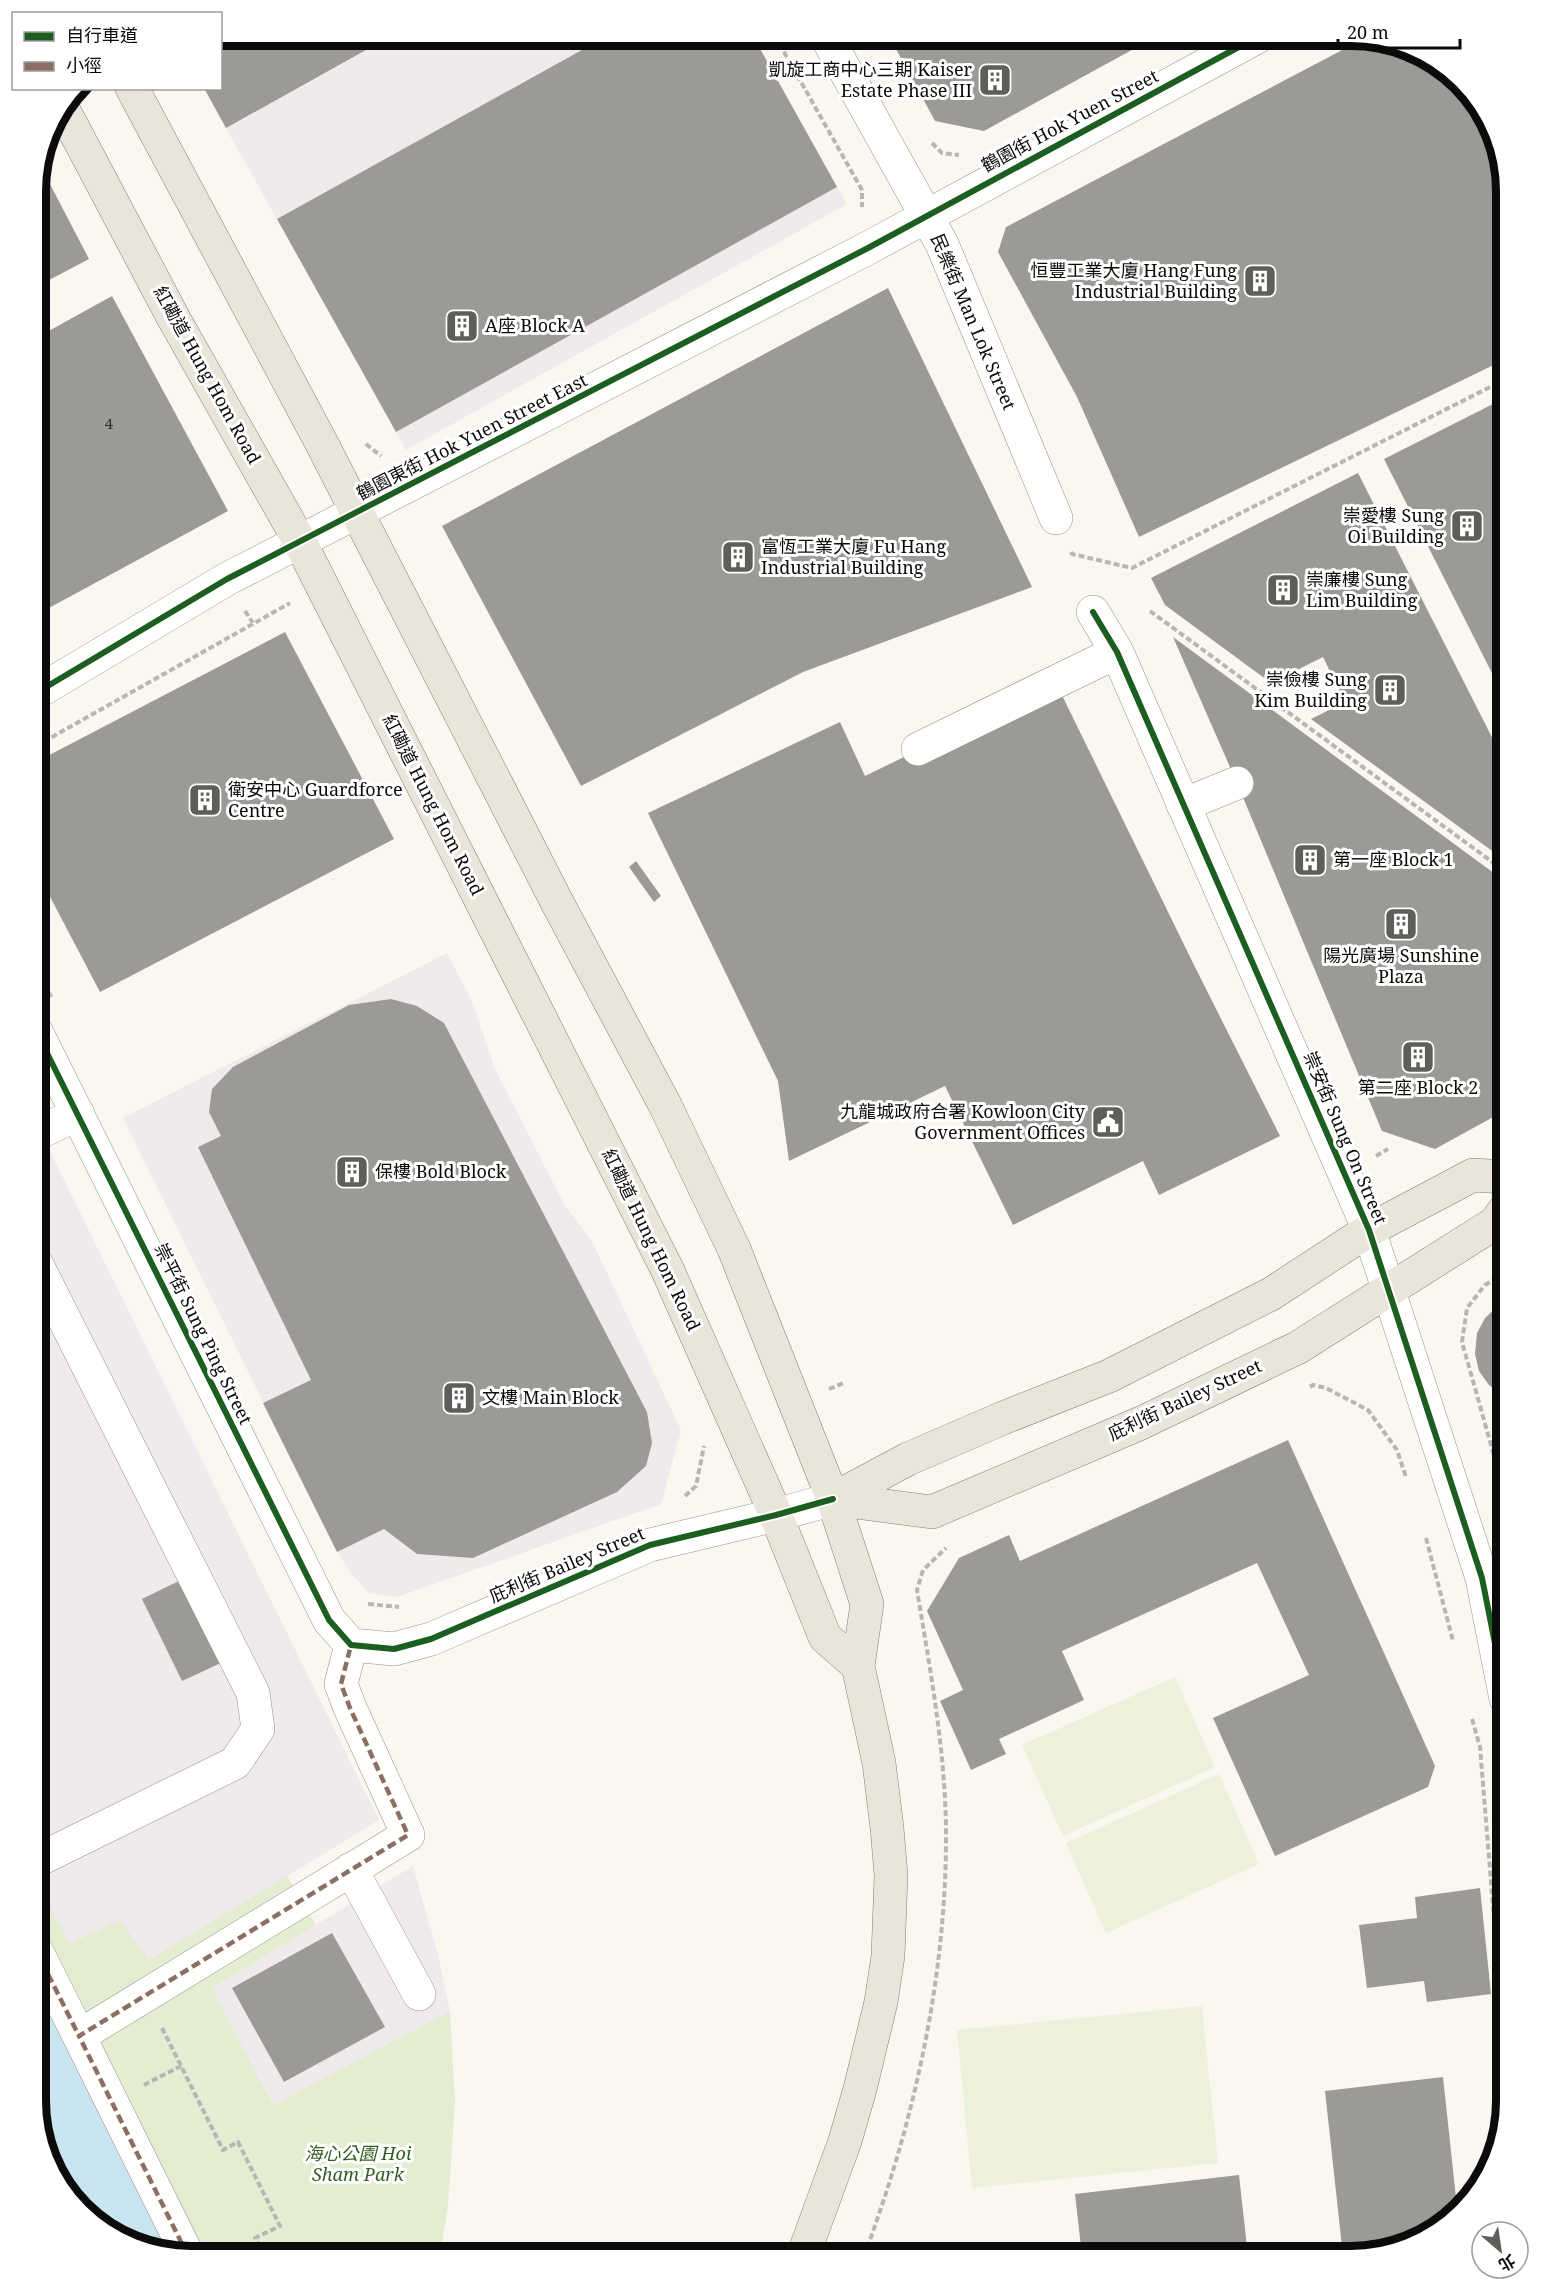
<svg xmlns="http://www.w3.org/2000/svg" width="1542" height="2292" viewBox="0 0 1542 2292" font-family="'Noto Serif','Noto Sans TC',serif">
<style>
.industrial{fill:#f0eaed}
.green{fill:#e4edd2}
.pitch{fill:#ecf1db}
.water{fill:#c9e5f0}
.building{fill:#9c9a96}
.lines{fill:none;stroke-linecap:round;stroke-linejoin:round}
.minor-casing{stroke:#92918e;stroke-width:34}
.major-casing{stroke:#7f7f7b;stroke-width:34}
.path{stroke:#b7b6b5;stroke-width:4;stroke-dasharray:6 3;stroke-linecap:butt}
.minor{stroke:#fefefd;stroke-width:33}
.major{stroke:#eae5d9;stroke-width:33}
.quiet{stroke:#8d6e63;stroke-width:4.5;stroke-dasharray:9 4.5;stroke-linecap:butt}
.cycleway-casing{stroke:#fff;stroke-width:10}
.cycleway{stroke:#1b5e20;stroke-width:6}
.labels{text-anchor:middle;stroke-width:6;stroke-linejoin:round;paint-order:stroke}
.number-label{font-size:15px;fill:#2f2f2e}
.poi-label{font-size:18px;fill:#0b0b0b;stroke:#fff;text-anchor:start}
.street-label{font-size:18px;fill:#0b0b0b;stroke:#fff}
.park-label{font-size:18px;font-style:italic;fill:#325d22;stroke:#fff}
.rim{fill:none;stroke:#0b0b0b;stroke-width:8}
</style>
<rect width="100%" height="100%" fill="#f9f7f0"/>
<path class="industrial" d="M221,36H753L847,204L406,450L204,89L220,88Z
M447,953L472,1001L495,1069L564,1204L592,1241L681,1430L661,1504L397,1597L369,1593L351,1573L337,1552L123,1118Z
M36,1123L379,1820L149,1961L36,1986Z
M413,1866L437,1951L450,2011L273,2105L212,1988Z"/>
<path class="green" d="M287,1876L316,1925L212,1988L273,2105L450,2011L455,2102L448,2207L440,2256H182L36,1986V1879L70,1944L120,1920L149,1960Z"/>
<path class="pitch" d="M1175,1677L1215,1767L1063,1836L1022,1745Z
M1219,1774L1259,1864L1106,1933L1066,1843Z
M1202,2006L1218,2163L972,2188L957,2030Z"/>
<path class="water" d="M36,1986L168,2252L113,2235L57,2178L36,2101Z"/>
<path class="building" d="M220,36H391L226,128L204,88H220Z
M607,36H753L837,187L396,432L277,219Z
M889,36H1148L1150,40L984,131L935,121Z
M1365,38L1429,57L1485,114L1506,191V359L1139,537L1077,397L998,252L1006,227Z
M40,165L89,259L36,287V182Z
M888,288L1032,587L803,672L581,786L442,526Z
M112,296L228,511L36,615V338Z
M1493,404L1506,429V701L1384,459Z
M1358,473L1504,761H1506V861L1311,719L1345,702L1323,657L1271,683L1165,605L1151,578Z
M285,632L394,839L100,992L36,870V762Z
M1173,637L1506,882V1110L1435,1149L1382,1131L1237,783Z
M1056,683L1194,965L1280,1136L1159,1195L1143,1161L1013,1225L945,1086L789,1161L778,1081L648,813L840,722L865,776Z
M636,861L661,896L654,902L629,867Z
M391,999L417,1006L444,1023L647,1412L652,1443L646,1466L617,1492L473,1558L417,1554L384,1529L337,1552L263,1403L311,1380L198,1147L221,1136L209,1112L212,1089L233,1067L349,1005Z
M1506,1290V1410L1497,1406L1503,1395L1489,1385L1479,1371L1475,1354L1477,1333L1485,1318L1498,1306L1493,1297Z
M1506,1416V1460H1505L1501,1443Z
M1288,1440L1435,1766L1428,1787L1275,1856L1213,1718L1309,1675L1257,1563L1062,1651L1084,1700L999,1739L1006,1754L971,1770L940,1701L963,1690L927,1611L959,1558L1009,1535L1020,1561Z
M183,1579L223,1662L182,1681L142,1599Z
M1480,1888L1491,1994L1427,2002L1424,1981L1367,1988L1359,1925L1417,1918L1415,1897Z
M332,1933L385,2027L284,2082L232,1988Z
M1443,2077L1457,2207L1428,2235L1351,2256H1343L1325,2091Z
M1239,2175L1248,2256H1082L1075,2194Z"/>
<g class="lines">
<defs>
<path id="minor" d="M826,36L942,244L1056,518
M1093,612L1117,652L1369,1230L1482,1578L1506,1699
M36,693L227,579L868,248L1259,36
M918,749L1117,652
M1183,805L1237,783
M36,1031L329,1620L351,1645
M36,1134L78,1114
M351,1645L394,1649L431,1639L650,1545L776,1515L833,1499
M36,1861L235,1763L258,1729L253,1693L36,1263
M351,1869L419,1994
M36,1950L79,2036
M188,2256L79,2036L408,1835L350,1708L341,1684L351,1645"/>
<path id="major" d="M132,88L321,442L558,904L665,1105L734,1249L833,1499L867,1604L858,1666L879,1763L887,1828L891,1875L888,1956L881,2002L860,2089L845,2141L803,2256
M63,109L174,319L300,542L668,1271L776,1515L825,1637L858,1666
M833,1499L932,1512L1141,1423L1297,1348L1495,1223L1506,1208
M833,1499L908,1459L1003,1418L1109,1376L1271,1294L1369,1230L1473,1175L1506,1177"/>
</defs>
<use href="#minor" class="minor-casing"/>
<use href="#major" class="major-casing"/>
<path class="path" d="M775,36L862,190V207
M932,143L942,153L959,155
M1501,381L1506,390
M366,444L381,456
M1071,552L1072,554L1132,568L1506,379
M245,611L253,623
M1150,611L1506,872
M36,746L290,603
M36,969L51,997
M1376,1156L1388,1149
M1310,1387L1313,1385L1326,1388L1368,1410L1397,1450L1406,1477
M829,1389L844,1383
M685,1496L696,1486L704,1446
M1506,1498L1462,1342L1467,1308L1485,1285L1506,1273
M1426,1538L1453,1641
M368,1604L399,1607
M1472,1719L1480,1747L1506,2066
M162,2028L223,2150L238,2142L280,2226L255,2238L264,2256
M144,2085L181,2066
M864,2256C915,2120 947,1974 946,1829C945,1748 930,1669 917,1590L923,1570L946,1548"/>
<use href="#minor" class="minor"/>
<use href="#major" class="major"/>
<path class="quiet" d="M36,1950L79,2036
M188,2256L79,2036L408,1835L350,1708L341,1684L351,1645"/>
<defs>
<path id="cycleway" d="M1093,612L1117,652L1369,1230L1482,1578L1506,1699
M36,693L227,579L868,248L1259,36
M36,1031L329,1620L351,1645L394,1649L431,1639L650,1545L776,1515L833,1499"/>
</defs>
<use href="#cycleway" class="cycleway-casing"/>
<use href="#cycleway" class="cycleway"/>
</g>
<defs>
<symbol id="building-square" viewBox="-11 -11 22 22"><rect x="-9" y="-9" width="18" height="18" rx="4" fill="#5e5e5b" stroke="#fff"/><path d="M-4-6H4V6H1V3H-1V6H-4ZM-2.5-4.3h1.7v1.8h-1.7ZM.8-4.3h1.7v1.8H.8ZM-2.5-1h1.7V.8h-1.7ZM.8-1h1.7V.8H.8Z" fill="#fff"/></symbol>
<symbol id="civic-square" viewBox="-11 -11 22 22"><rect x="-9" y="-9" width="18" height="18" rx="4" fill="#5e5e5b" stroke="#fff"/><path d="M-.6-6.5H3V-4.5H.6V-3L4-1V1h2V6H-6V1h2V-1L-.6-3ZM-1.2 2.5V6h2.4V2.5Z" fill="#fff"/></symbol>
</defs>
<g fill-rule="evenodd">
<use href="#building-square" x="976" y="61" width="38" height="38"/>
<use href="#building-square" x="1241" y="262" width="38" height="38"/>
<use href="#building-square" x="443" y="307" width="38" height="38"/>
<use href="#building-square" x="1448" y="507" width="38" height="38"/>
<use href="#building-square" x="719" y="538" width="38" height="38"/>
<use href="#building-square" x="1264" y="571" width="38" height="38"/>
<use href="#building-square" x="1371" y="671" width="38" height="38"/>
<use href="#building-square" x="186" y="781" width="38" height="38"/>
<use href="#building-square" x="1291" y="841" width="38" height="38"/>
<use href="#building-square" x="1382" y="905" width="38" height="38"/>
<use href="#building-square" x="1399" y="1038" width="38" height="38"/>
<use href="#civic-square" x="1089" y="1103" width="38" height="38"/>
<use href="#building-square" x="333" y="1153" width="38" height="38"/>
<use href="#building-square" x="440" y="1379" width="38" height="38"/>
</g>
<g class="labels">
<g class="number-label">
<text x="109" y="429">4</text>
</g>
<g class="poi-label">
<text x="972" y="76" text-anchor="end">凱旋工商中心三期 Kaiser<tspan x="972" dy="21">Estate Phase III</tspan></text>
<text x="1237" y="277" text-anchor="end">恒豐工業大廈 Hang Fung<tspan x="1237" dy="21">Industrial Building</tspan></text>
<text x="485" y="332">A座 Block A</text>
<text x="1444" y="522" text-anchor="end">崇愛樓 Sung<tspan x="1444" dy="21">Oi Building</tspan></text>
<text x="761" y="553">富恆工業大廈 Fu Hang<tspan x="761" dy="21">Industrial Building</tspan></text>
<text x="1306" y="586">崇廉樓 Sung<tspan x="1306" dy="21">Lim Building</tspan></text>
<text x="1367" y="686" text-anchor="end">崇儉樓 Sung<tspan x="1367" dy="21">Kim Building</tspan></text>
<text x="228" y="796">衛安中心 Guardforce<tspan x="228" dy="21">Centre</tspan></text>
<text x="1333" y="866">第一座 Block 1</text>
<text x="1401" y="962" text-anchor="middle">陽光廣場 Sunshine<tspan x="1401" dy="21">Plaza</tspan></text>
<text x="1418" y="1094" text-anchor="middle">第二座 Block 2</text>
<text x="1085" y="1118" text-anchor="end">九龍城政府合署 Kowloon City<tspan x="1085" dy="21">Government Offices</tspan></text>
<text x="375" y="1178">保樓 Bold Block</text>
<text x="482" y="1404">文樓 Main Block</text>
</g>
<g class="street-label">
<text transform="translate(1070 121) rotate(-28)" y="6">鶴園街 Hok Yuen Street</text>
<text transform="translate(973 322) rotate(67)" y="6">民樂街 Man Lok Street</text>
<text transform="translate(207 375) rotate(61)" y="6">紅磡道 Hung Hom Road</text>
<text transform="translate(472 437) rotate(-27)" y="6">鶴園東街 Hok Yuen Street East</text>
<text transform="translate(433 805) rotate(63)" y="6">紅磡道 Hung Hom Road</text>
<text transform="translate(1345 1138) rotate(67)" y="6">崇安街 Sung On Street</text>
<text transform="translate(651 1240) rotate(64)" y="6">紅磡道 Hung Hom Road</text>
<text transform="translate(203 1334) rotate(64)" y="6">崇平街 Sung Ping Street</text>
<text transform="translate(1185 1400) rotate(-25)" y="6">庇利街 Bailey Street</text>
<text transform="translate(567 1565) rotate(-23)" y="6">庇利街 Bailey Street</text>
</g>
<g class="park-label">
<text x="358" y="2160">海心公園 Hoi<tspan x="358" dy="21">Sham Park</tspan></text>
</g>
</g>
<path d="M0 0H1542V2292H0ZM191 46H1351A145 145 0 0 1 1496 191V2101A145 145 0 0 1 1351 2246H191A145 145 0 0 1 46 2101V191A145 145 0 0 1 191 46Z" fill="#fff" fill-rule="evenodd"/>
<path class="rim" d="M191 46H1351A145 145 0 0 1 1496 191V2101A145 145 0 0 1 1351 2246H191A145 145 0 0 1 46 2101V191A145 145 0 0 1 191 46Z"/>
<rect x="12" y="12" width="210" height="78" fill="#ffffff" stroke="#9d9d9d" stroke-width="1.5"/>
<rect x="24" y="32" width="30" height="9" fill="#1b5e20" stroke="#9d9d9d" stroke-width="1.5"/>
<text x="66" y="42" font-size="18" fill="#0b0b0b">自行車道</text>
<rect x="24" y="62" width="30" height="9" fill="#8d6e63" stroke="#9d9d9d" stroke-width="1.5"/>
<text x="66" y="72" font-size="18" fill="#0b0b0b">小徑</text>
<g transform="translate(1500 2250) rotate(151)"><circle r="28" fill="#ffffff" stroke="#9d9d9d" stroke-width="1.5"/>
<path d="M0-4.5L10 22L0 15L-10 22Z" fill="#5e5e5b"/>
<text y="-9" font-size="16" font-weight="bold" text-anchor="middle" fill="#0b0b0b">北</text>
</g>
<path d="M1338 39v9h122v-9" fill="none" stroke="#0b0b0b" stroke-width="3"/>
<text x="1347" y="39" font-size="18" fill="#0b0b0b" stroke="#ffffff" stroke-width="4.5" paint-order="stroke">20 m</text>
</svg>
